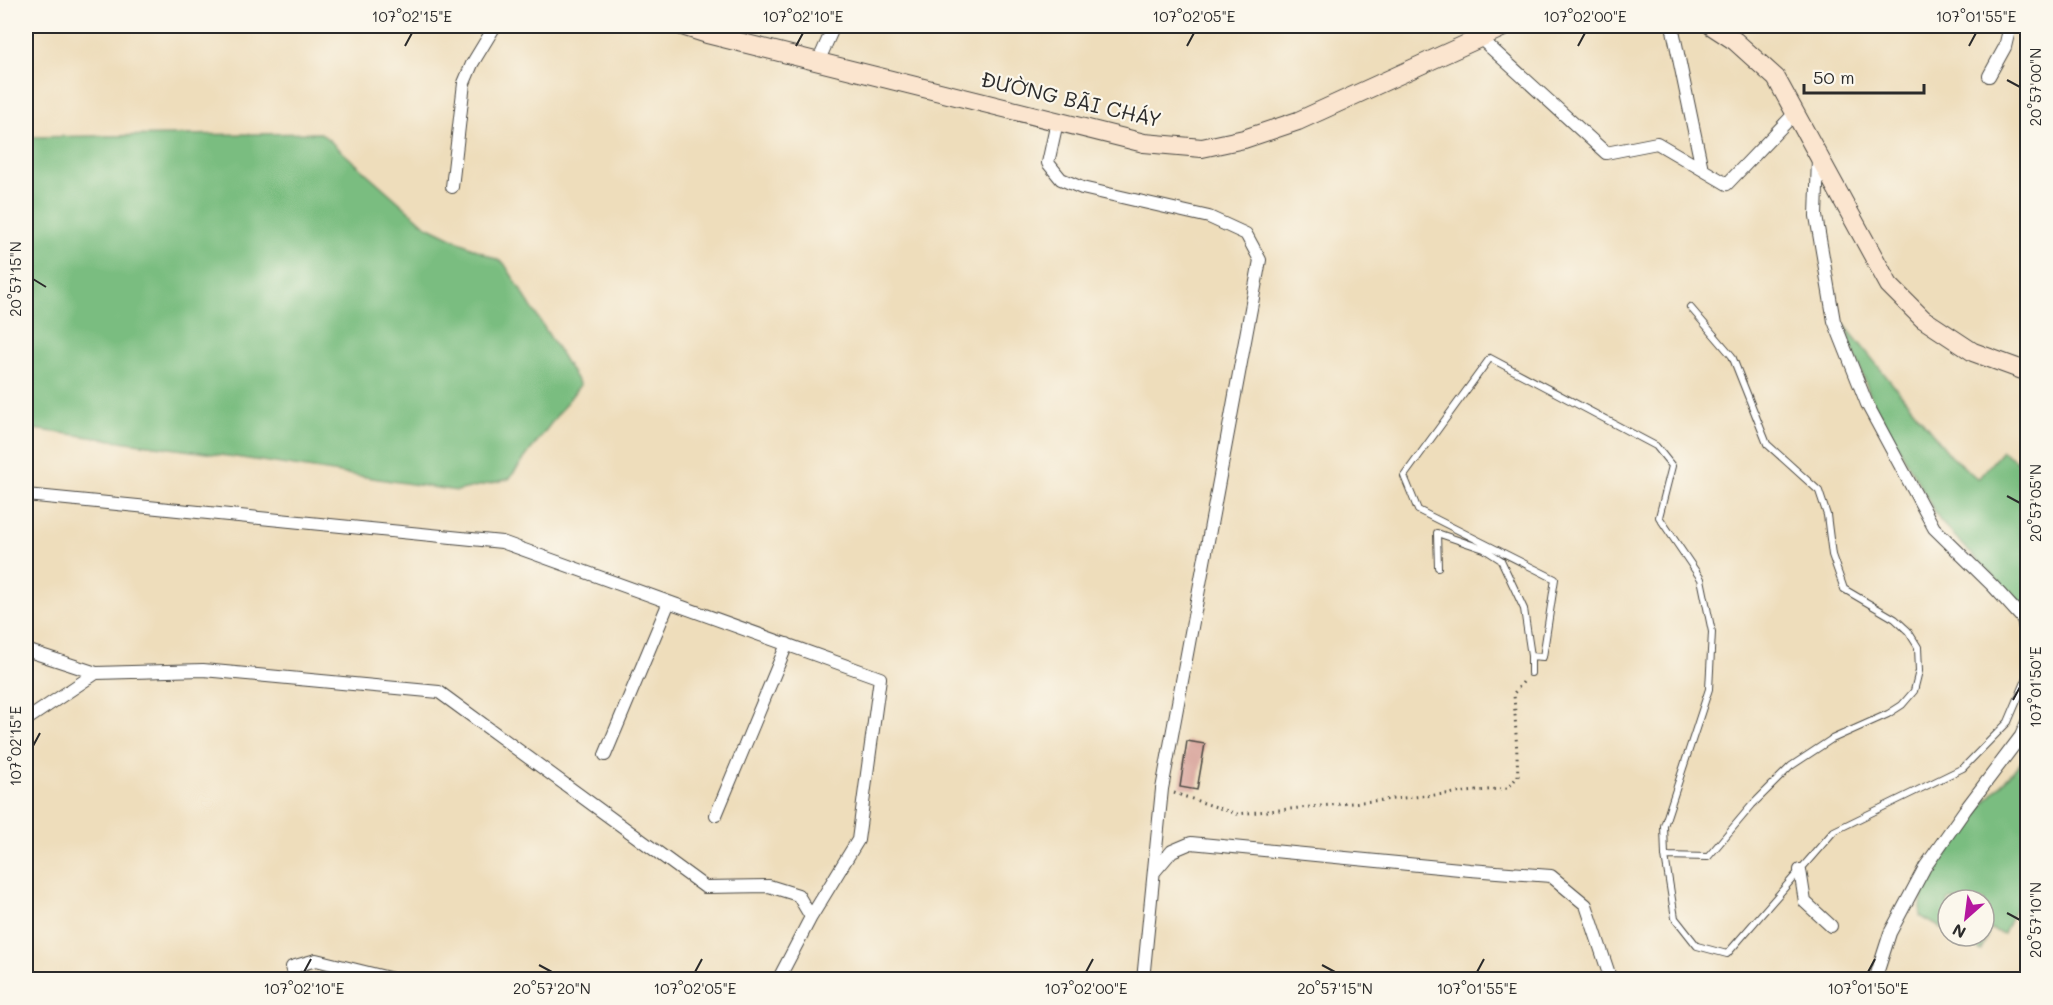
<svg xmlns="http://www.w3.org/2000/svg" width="2053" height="1005" viewBox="0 0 2053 1005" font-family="Mali,sans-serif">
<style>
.forest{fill:#7abd80;stroke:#527456;stroke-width:1.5}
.building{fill:#d69e95}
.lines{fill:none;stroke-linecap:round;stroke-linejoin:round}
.service-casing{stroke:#484641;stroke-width:8}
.minor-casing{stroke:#484641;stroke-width:14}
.secondary-casing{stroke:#484641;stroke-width:20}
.path{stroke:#484641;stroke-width:3;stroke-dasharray:1.5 4.5;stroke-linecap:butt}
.service{stroke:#fff;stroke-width:6}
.minor{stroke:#fff;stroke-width:12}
.secondary{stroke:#fbe5cf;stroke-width:18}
.ticks{fill:none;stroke:#2b2b2b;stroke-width:2}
.labels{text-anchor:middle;stroke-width:4.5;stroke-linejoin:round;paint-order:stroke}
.street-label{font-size:21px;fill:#2b2b2b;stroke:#fbf7ec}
.neatline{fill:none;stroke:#2b2b2b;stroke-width:2}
.ticks-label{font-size:15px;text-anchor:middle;fill:#2b2b2b}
</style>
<rect width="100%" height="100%" fill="#fbf7ec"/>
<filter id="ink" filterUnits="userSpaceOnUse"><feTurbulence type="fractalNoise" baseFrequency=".0167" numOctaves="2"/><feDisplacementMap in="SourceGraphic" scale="12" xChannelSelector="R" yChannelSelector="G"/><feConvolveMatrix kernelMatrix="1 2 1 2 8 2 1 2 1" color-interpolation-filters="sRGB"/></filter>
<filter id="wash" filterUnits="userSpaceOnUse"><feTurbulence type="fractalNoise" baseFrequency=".008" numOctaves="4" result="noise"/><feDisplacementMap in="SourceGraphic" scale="24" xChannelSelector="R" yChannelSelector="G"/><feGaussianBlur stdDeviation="1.35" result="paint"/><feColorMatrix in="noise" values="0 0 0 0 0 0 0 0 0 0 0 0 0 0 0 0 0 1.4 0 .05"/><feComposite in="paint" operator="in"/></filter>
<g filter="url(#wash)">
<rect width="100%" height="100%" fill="#edb"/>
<path class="forest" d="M321,133L425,225L504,263L580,385L509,479L457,491L235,457L26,428V137Z
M1843,323L1951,456L1978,479L2002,451L2027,468V611L1940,521L1872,400Z
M2027,750V881L2004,934L1990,929L1981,951L1955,936H1984V900H1948V932L1920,916L1923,887L1979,809L2023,760Z"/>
<g id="blocks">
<path class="building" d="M1187,741L1205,744L1197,790L1180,787Z"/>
</g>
</g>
<g filter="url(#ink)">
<use href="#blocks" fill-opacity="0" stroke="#484641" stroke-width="1.5"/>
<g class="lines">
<defs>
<path id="service" d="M1438,567L1437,533L1484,549L1501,560L1524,609L1531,656
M1531,673V656L1543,657L1555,579L1418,510L1404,476L1490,358L1656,446L1672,466L1659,517L1701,579L1712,632L1709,689L1664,826L1665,856L1675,918L1697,946L1727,954L1834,831L1963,768L2008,722L2028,675
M1665,856L1708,857L1752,805L1791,766L1832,739L1888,714L1902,705L1914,691L1919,671L1918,647L1908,631L1895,619L1844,589L1832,555L1827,515L1819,491L1767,444L1732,356L1690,307"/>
<path id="minor" d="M1674,26L1673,30L1702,169
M1479,37L1606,153L1657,143L1727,184L1795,113
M818,62L834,26
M1989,76L2005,47L2010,26
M1057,122L1048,163L1061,179L1082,188L1209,217L1246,234L1260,260L1162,789L1143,980
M1818,158L1816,216L1834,321L1867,404L1934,528L1993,586L2023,619L2028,644
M452,187L464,83L472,64L495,26
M26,495L502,542L880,678L858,840L811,917
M26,650L96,673
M26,720L96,673L203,670L439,692L705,887L769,886L798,895L811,917L778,980
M605,755L669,602
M716,815L787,644
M1800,870L1805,902L1831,926
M1155,871L1172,851L1191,843L1470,870L1551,876L1586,905L1611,980
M296,980L292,967L316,960L397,980
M1875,980L1890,933L1925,867L1965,810L2021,736L2028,720"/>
<path id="secondary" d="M682,26L707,34L1144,143L1202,148L1244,139L1298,121L1506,26
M1712,26L1735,41L1776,78L1889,285L1923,319L1973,352L2028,372"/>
</defs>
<use href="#service" class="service-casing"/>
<use href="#minor" class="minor-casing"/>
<use href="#secondary" class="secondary-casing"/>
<path class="path" d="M1174,793L1237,814L1508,788L1518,776L1514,693L1524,681"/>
<use href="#service" class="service"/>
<use href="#minor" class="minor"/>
<use href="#secondary" class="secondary"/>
</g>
</g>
<path class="ticks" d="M405,46L412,33M796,46L803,33M1187,46L1194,33M1578,46L1585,33M1969,46L1976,33M2007,80L2020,87M33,279L46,287M2007,496L2020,503M2013,700L2020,687M33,746L40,733M2007,913L2020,920M539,965L552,972M1322,965L1335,972M304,972L311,959M695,972L702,959M1086,972L1093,959M1477,972L1484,959M1868,972L1875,959"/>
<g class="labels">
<g class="street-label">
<text transform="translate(1071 100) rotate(13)" y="7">ĐƯỜNG BÃI CHÁY</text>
</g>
</g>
<rect width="2053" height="1005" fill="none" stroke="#fbf7ec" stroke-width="66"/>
<g transform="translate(1966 918) rotate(208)"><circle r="28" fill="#fbf7ec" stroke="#a8a59f" stroke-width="1.5"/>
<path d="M0-4.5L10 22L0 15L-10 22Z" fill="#b5179e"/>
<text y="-9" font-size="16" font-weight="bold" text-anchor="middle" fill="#2b2b2b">N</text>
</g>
<path d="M1804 84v9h120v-9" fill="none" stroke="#2b2b2b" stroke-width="3"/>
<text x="1813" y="84" font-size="18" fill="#2b2b2b" stroke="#fbf7ec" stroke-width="4.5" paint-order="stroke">50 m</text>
<rect x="33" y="33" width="1987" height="939" class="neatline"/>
<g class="ticks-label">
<text x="412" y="22">107°02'15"E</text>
<text x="803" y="22">107°02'10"E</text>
<text x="1194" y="22">107°02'05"E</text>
<text x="1585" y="22">107°02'00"E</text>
<text x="1976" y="22">107°01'55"E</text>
<text transform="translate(2036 87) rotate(-90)" y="5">20°57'00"N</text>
<text transform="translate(16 279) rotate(-90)" y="5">20°57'15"N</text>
<text transform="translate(2036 503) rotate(-90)" y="5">20°57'05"N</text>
<text transform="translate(2036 687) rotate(-90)" y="5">107°01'50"E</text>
<text transform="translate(16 746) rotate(-90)" y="5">107°02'15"E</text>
<text transform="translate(2036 920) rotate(-90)" y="5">20°57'10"N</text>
<text x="304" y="994">107°02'10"E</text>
<text x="552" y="994">20°57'20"N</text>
<text x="695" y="994">107°02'05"E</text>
<text x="1086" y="994">107°02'00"E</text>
<text x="1335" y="994">20°57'15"N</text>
<text x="1477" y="994">107°01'55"E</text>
<text x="1868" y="994">107°01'50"E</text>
</g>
</svg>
